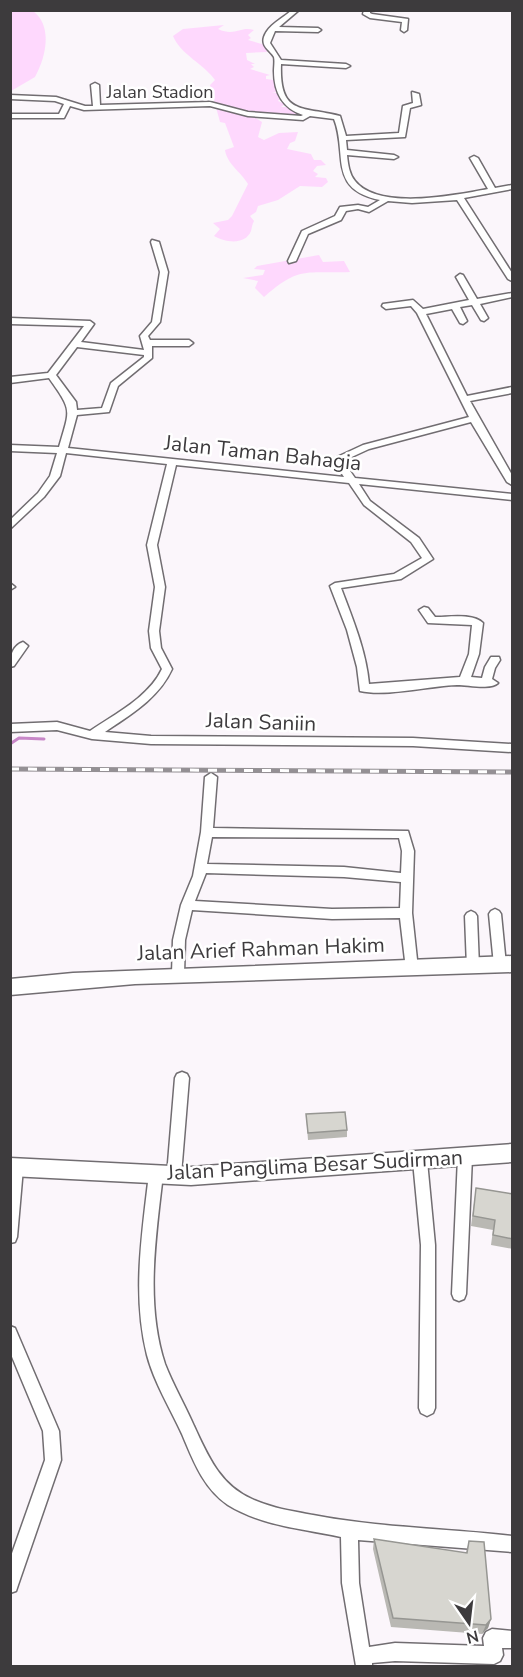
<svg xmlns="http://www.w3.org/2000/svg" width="523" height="1677" viewBox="0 0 523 1677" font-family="'Nunito Sans',sans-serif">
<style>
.green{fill:#fed8fd}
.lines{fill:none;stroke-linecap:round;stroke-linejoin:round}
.stream{stroke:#c887c8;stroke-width:3}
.street-casing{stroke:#716d71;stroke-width:3}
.secondary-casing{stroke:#716d71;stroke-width:3}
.street{fill:#fff;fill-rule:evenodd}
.secondary{fill:#fff;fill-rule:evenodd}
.rail-casing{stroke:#949094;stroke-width:5}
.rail{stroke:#fff;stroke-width:3;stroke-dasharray:9;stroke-linecap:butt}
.wall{fill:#b9b8b3}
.shaded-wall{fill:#969692}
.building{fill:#d7d6d0;stroke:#969692;stroke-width:1.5}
.labels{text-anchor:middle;stroke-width:5;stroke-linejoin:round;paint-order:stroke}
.far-street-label{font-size:18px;fill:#3d3b3d;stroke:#fff}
.street-label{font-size:21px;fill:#3d3b3d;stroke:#fff}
</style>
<rect width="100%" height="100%" fill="#fbf6fb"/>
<path class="green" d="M11,10L33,11C53,26 46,57 35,77L11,91Z
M224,25L218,29C235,37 240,26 254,30L248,35L251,38L248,40L265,45L267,52L246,53L247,60L255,64H251L254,67L250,69L270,75L266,76V79L281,81L275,88L281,91L272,93H281L283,95L278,101L285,104L281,107H289L301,118L254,117L262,122L258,137L264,140L279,133L298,132L295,141L290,143L287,149L311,154L314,160H321L326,165L317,166L313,171L318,174L315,177L326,178L328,182L322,187L300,186L278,200L258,206L256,212L250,216L254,221C252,224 252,228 251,231C245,246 224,242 214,236L220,229L213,223L228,220L232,216L248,184C241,172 227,164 225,150L234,147L225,123L220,122L210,85L215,80C204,64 181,55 173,36L183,29Z
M319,255L323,262L344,261L350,272C307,274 300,265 264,297L255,288L258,281L243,278L263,275L265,270L254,269L257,266Z"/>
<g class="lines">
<path class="stream" d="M10,744L19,738L44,739"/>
<defs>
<path id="street" d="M292,10H299L279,27L318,28L321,30L318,32L275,31L270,43L281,60L346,64L350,66L346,68L281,64C279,116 302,106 340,116L346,136L399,133L403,106L413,103L412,92L419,94L421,105L410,108L405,137L346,140L347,150L394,155L398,157L394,159L347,155C348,164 349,174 355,181C379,211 456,195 488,189L470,158L474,156L478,158L495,188L512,185V189L464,198L512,273V281L508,279L457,200L412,203L388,201L369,212L358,209L346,211L341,220L308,234L296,261L289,263L288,261L302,231L335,216L340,207L358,205L368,207L380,200C327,189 348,154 334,119L310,116L303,120L248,116L210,106L84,110L70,106L64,118H10V114H59L64,104L55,101L10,99V95L56,97L85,106H93L91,85L95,83L99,85L100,105L210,102L248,112L301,116L303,115C282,108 274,92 274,71C274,67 275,61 274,57C270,50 261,47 264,37C268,25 283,18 292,10Z
M364,10H370V13L372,14L408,19L407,30L404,32L401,30L402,22L370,18L363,14Z
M152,240L159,242L168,272L160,322L148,336L150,340H189L193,343L189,346H152V358L118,386L109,412L77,415L68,448L344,477L333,460L335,458L363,445L469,417L417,313L411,306L386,309L382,306L383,304L413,300L423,309L469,300L456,277L460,274L463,275L477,299L512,293V297L480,304L488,318L484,321L481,320L472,305L460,307L467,321L463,324L460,323L452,309L426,314L467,396L512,387V393L470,401L512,475V485L507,482L471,422L369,449L343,461L355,478L512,494V500L359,484L370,501L419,538L433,559L401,579L341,588C353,620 366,651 369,684L460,677L469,654L472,625L428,623L419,610L424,607L428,608L435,617C449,617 473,613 483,623L479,654L471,677L482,678L485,667L491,657H499L500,660L495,668L492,679L498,683C490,690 468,685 457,685C429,686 386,697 360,691L357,667L347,630L330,586L335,583L394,574L422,558L411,542L364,505L349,483L176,465L157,545L165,587L159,631L161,648L172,669C159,698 130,715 105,732L151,736L413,738L512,744V752L413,746L151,744L92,739L57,730L10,732V724L57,722L90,731C115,714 149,697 162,669L151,648L149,631L155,587L147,545L167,464L66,453L60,476L44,497L10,529V520L38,493L50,476L57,453L10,451V445L59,447C70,408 73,412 49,378L10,383V377L48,373L84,326L10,324V318L90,321L94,324L81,342L144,350L140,336L152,322L160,272L151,242ZM77,347L144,355V357L111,383L102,408L77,410L76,402L56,375Z
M10,583L15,587L10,590Z
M23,642L28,646L14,666L10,667C10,657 12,646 23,642Z
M211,773L217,777L213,828L408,831L414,851L412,913L418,969L417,973L412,974L407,973L406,969L400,918L332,919L192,910L185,940L184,974L183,978L178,979L173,978L172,974L173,940L181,905L193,876L201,832L205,777ZM212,837L399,838L402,851L401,873L344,867L207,864ZM206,873L344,877L401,882L400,908L332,909L195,901Z
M495,909L499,911L501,914L506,965L505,969L500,970L495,969L494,965L489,914L491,911Z
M471,911L475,913L477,916L479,967L478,971L473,972L468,971L467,967L465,916L467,913Z
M182,1072L187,1074L189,1078L181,1175L179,1179L174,1181L169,1179L167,1175L175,1078L177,1074Z
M465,1151L470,1153L472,1157L466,1294L464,1299L459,1301L454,1299L452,1294L458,1157L460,1153Z
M420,1155L425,1157L427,1161L435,1245V1408L433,1413L427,1416L421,1413L419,1408L421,1245L413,1161L415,1157Z
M16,1162L21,1164L23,1168L17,1237L15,1242L10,1243V1165Z
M156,1168L161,1170L163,1174C156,1236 145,1303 165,1364C173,1385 185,1405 194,1426C208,1456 220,1485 252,1499C271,1508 293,1511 313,1515C380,1528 446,1528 512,1536V1552L358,1540L359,1583L369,1647L395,1643L484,1646L483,1638L486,1632L492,1629L512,1631V1648H502L503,1655L500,1661L494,1664L395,1661L372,1663V1666H356L342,1583L341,1537C304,1529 262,1526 228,1505C203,1488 193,1460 182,1434C170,1408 154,1382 147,1355C132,1295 142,1234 149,1174L151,1170Z
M10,1326L15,1328L59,1431L61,1460L18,1585L16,1591L10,1593V1559L45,1460L43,1431L10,1352Z"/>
<path id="secondary" d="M512,956V972L135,984L10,995V979L73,973Z
M512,1144V1162L191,1185L10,1176V1158L191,1167Z"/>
</defs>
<use href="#street" class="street-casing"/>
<use href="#secondary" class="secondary-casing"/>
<use href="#street" class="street"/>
<use href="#secondary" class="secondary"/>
<defs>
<path id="rail" d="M10,769L512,772"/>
</defs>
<use href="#rail" class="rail-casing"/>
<use href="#rail" class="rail"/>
</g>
<path class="wall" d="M306,1114L347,1130V1137L308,1140Z
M476,1188L513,1194V1249L491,1245L493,1230L471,1226Z
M374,1539L466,1553L469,1541L491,1619L488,1628L482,1634L391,1627L373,1549Z"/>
<path class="shaded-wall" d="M491,1619L488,1628L482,1634L486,1625Z"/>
<path class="building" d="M345,1112L347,1130L308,1133L306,1114Z
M476,1188L513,1194V1239L493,1235L495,1220L473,1216Z
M374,1539L467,1553L469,1541L484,1542L491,1619L486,1625L393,1618Z"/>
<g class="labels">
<g class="far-street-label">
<text x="160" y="98">Jalan Stadion</text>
</g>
<g class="street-label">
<text transform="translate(263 453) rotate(6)" y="7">Jalan Taman Bahagia</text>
<text transform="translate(261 722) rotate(2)" y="7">Jalan Saniin</text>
<text transform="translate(261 949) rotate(-2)" y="7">Jalan Arief Rahman Hakim</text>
<text transform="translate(315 1165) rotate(-3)" y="7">Jalan Panglima Besar Sudirman</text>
</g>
</g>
<rect width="523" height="1677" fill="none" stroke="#3d3b3d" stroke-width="24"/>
<g transform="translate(469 1623) rotate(166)" stroke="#ffffff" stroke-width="4.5" paint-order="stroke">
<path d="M0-4.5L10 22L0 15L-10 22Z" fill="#3d3b3d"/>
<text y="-9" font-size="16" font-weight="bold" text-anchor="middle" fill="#3d3b3d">N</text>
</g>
</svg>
